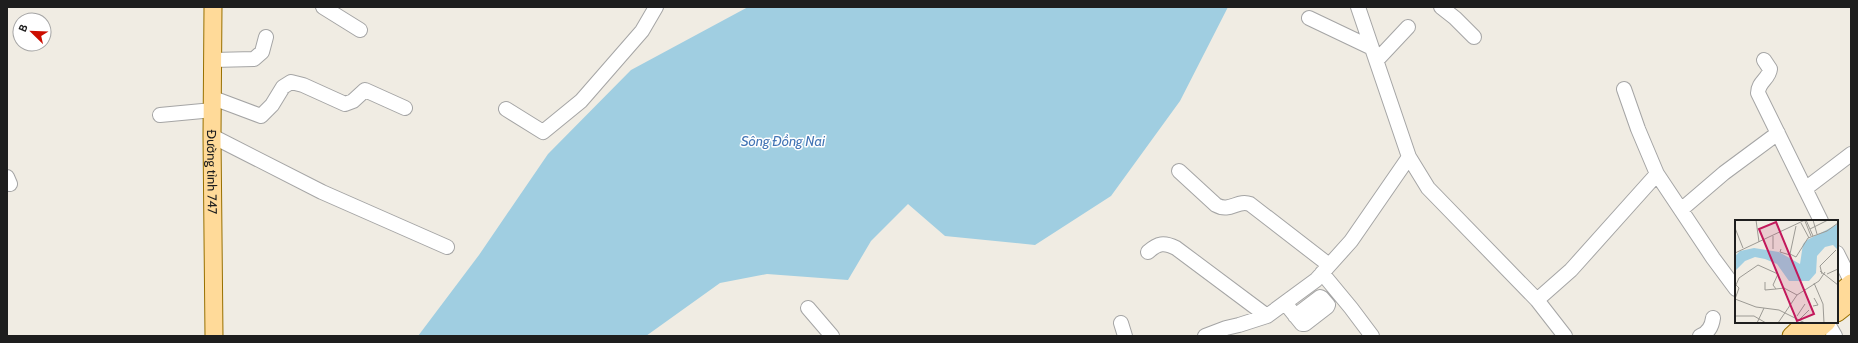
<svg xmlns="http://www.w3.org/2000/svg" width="1858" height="343" viewBox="0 0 1858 343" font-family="Cabin,sans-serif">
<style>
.water{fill:#a0cee1}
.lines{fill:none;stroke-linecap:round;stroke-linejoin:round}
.minor-casing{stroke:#a5a5a5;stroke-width:16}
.major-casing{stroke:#987000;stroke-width:19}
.minor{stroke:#fff;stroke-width:14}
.major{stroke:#ffda99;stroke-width:17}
.labels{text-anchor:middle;stroke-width:3;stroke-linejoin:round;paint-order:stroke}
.street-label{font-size:13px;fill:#1e1e1e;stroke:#fff}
.water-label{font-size:14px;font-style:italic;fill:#4375b5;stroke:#fff}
.inset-river{fill:none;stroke:#a0cee1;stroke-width:2}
.inset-road{fill:none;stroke:#9c9a94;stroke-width:1}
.view{fill:#c2185b;fill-opacity:0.15;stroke:#c2185b;stroke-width:2}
.inset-edge{fill:none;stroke:#1e1e1e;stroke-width:2}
</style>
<rect width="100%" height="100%" fill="#f0ece3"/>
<path class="water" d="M748,7H1228L1180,101L1111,196L1035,245L945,236L908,204L871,241L848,280L767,274L720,283L646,336H418L479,255L548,154L631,70Z"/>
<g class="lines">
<defs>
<path id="minor" d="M323,7L360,30
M1358,7L1409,157L1428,188L1537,300L1565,336
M1441,7L1455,18L1474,37
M1309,18L1372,48
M213,60L254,59L262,52L266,37
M1377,60L1408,27
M1764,60L1770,69C1769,79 1758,82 1758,93L1821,221
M1624,89L1638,129L1657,174L1713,258L1736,289
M213,98L261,116L272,105L283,87L291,82L303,85L345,104L353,101L365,90L405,108
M506,109L543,132L581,101L642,31L656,7
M160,115L213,110
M212,136L322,192L447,247
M1179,171L1216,205C1230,213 1238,199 1250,204L1329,265
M7,177L10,184
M1805,189L1851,154
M1682,209L1724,173L1778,133
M1148,252C1158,243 1164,242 1176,248L1267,316
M1837,253L1851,281
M1322,273L1351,308L1372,336
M1537,300L1571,270L1657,174
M1285,303L1302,324H1305L1327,307L1328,305L1322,298L1320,297L1295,316
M808,308L832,336
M1827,322L1835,336
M1121,323L1125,336
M1205,336L1226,328L1239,325L1267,316L1316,280L1351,241L1409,157
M1700,336C1708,333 1712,326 1713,318"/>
<g id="major">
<path id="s1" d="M213,7L212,136L214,336"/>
<path d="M1837,295L1851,283"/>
<path d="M1837,313L1851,302"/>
<path d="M1791,336L1806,322"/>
<path d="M1811,336L1827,322"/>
</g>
</defs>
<use href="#minor" class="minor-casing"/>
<use href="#major" class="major-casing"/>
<use href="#minor" class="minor"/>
<use href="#major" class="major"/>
</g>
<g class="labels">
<g class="street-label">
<text dy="5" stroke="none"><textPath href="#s1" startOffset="165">Đường tỉnh 747</textPath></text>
</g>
<g class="water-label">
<text x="783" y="146">Sông Đồng Nai</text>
</g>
</g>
<g transform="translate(1735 220)">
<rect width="103" height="103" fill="#f0ece3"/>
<path d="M103,4V30L98,25L90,27L82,36L81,53L74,61H54L42,44L30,39L20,37L10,41L0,51V36L5,31L19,28L44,32L65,44L68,24L72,20Z" fill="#a0cee1"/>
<path class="inset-river" d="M79,18L103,17"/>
<path class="inset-road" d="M21,0L24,22M71,0L78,16M78,0L82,14M70,1L76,16M66,3L74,18M61,6L55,34L61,37L73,18L92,11L103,3M0,8L8,28M75,9L93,0M38,29V16M46,29L45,32L55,35M0,33L70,0M85,51L103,65M87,54L85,46L101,30M92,54L103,49M30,62V70L41,69M79,63L88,84L89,103M0,79L4,68L1,65L4,58L23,45L43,54L38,65L41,69L49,68L62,75M0,79L21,87L44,90L70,103M78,86L83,85L79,78M0,96H19L31,103M62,96L70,84M65,99L74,90M22,103L29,88M43,103L62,75L84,61L90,52"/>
<path class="view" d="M41,2L79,94L62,101L24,9Z"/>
<rect width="103" height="103" class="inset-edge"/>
</g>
<rect width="1858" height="343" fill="none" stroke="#1e1e1e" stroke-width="16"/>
<g transform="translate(32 32) rotate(293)"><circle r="19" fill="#ffffff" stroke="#a5a5a5"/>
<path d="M0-3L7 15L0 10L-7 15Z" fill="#cc0d00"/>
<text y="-6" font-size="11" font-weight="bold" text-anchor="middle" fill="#1e1e1e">B</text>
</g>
</svg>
